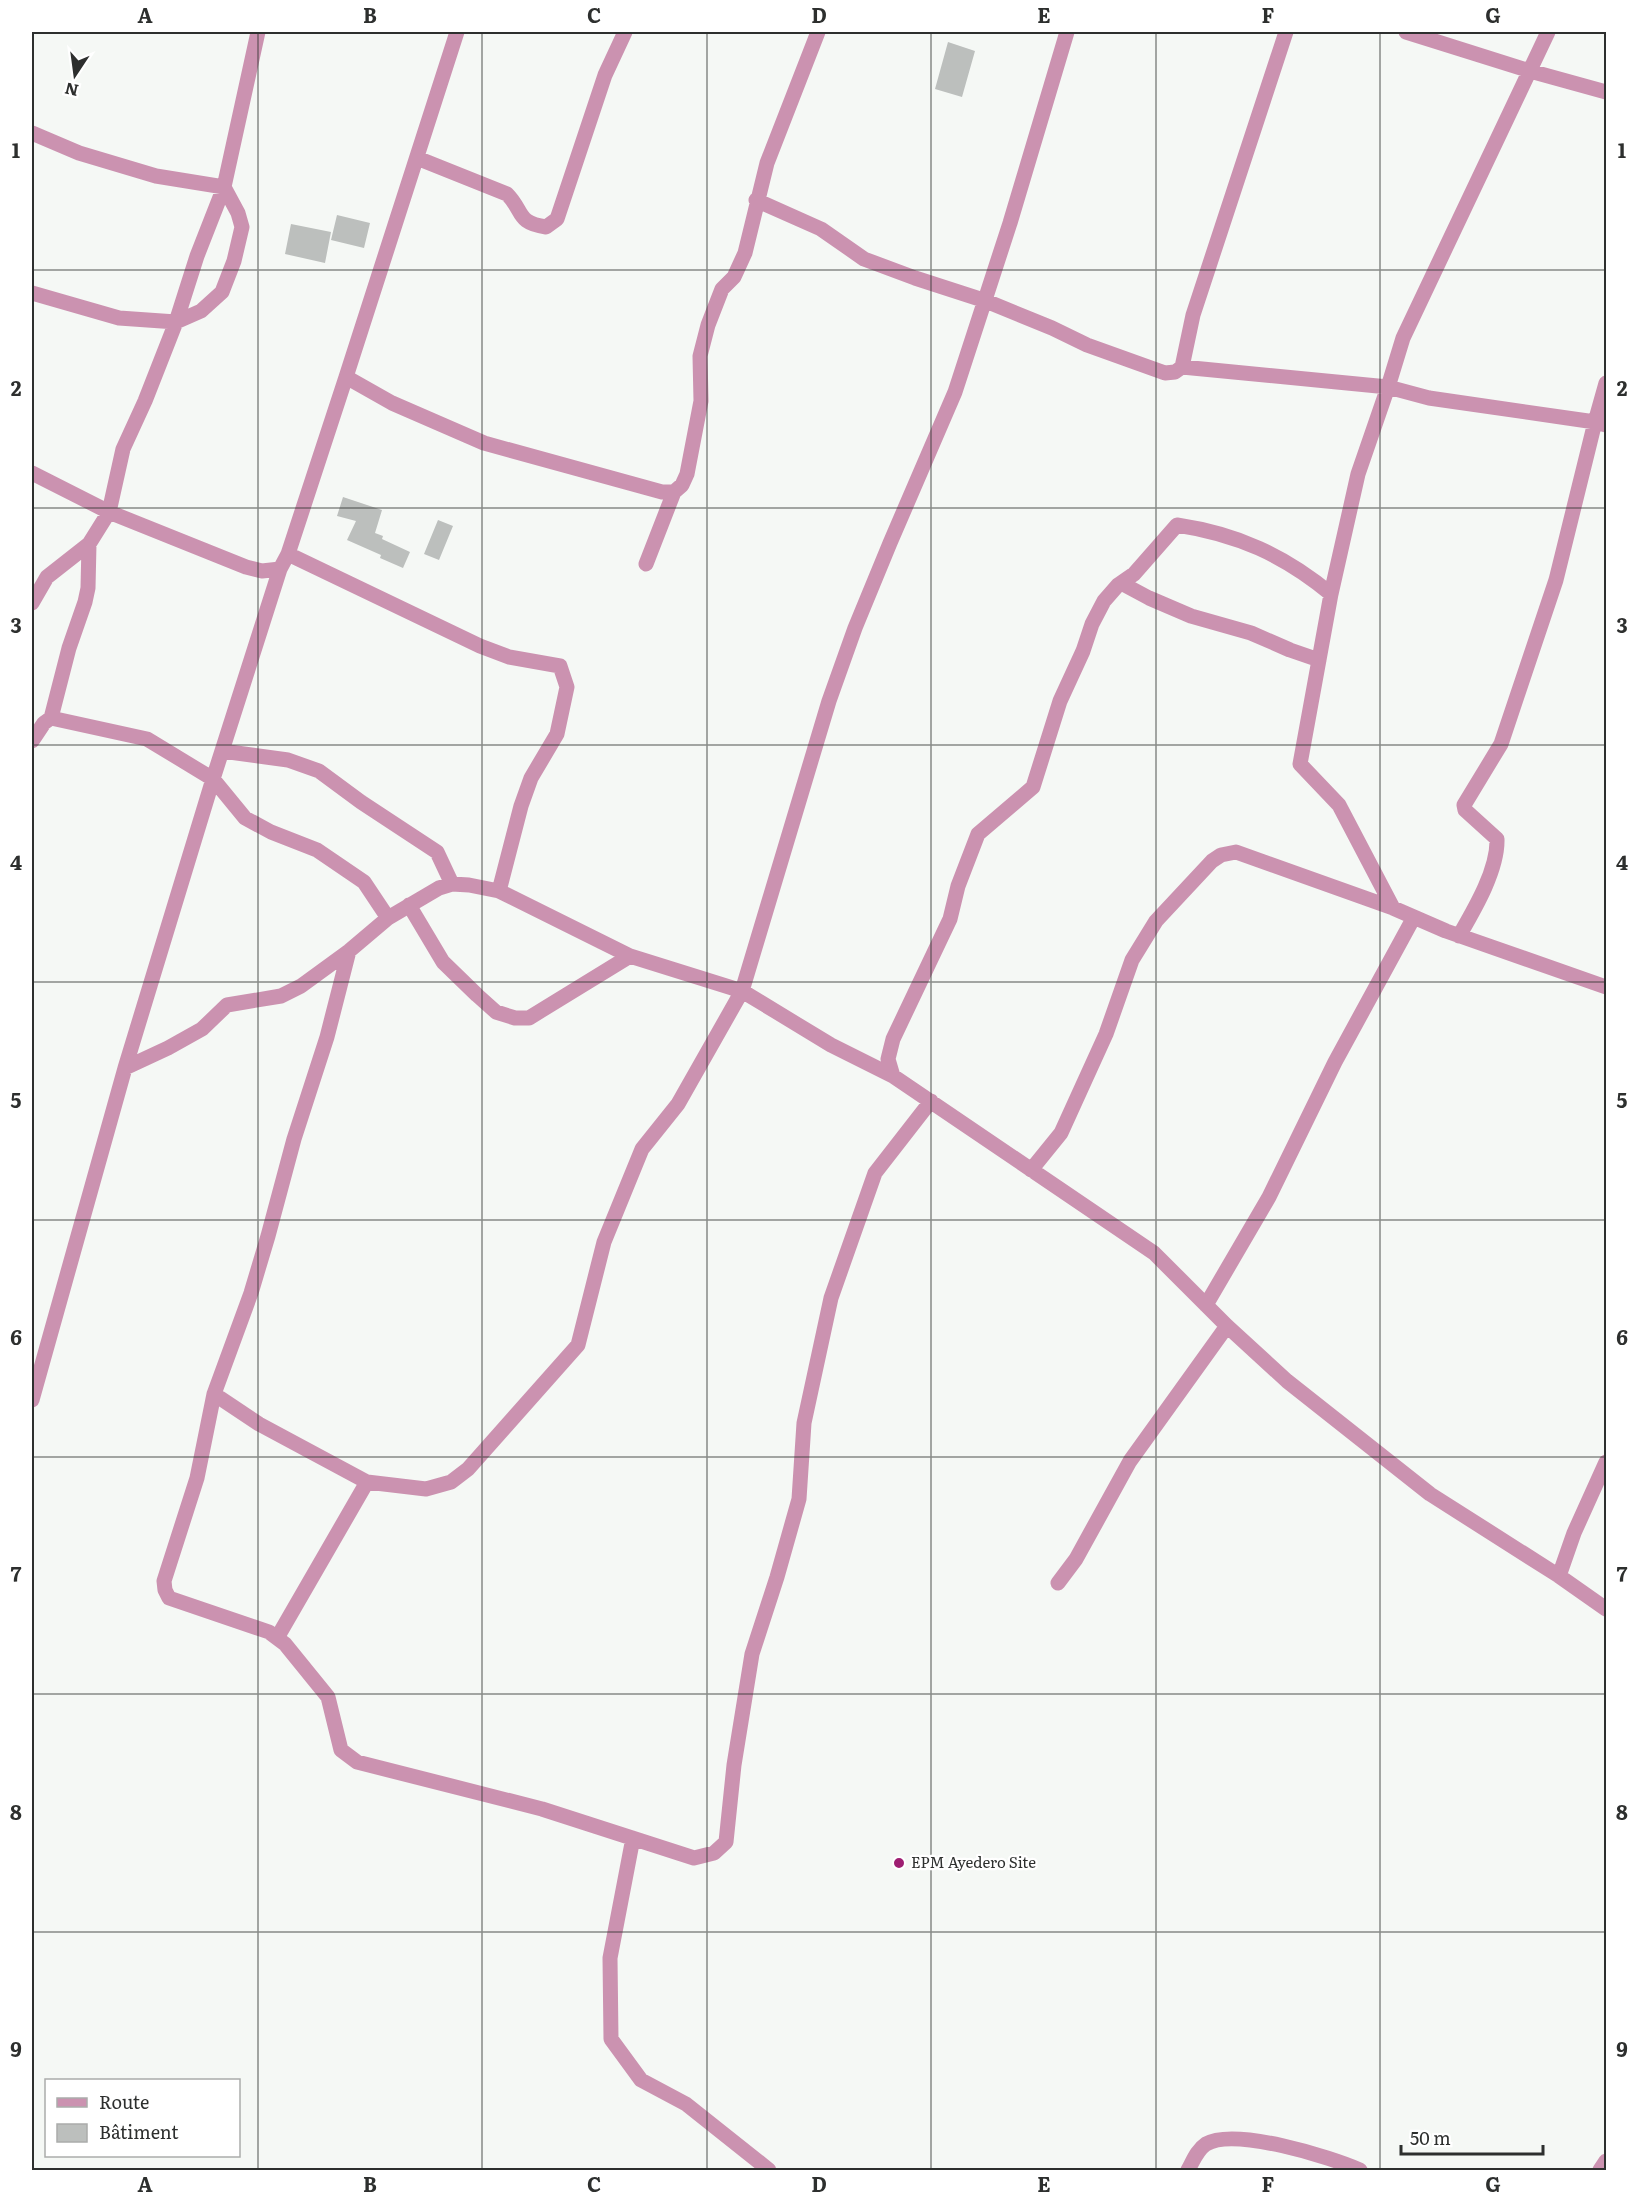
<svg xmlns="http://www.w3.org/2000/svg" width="1638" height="2202" viewBox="0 0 1638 2202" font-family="Literata,serif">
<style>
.building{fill:#bcbfbd}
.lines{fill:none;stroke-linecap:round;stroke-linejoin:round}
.street{stroke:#cb92b0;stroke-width:15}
.grid{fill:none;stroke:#2d2f2e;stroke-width:1.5;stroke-opacity:0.55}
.poi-dot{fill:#9e1e72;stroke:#fff;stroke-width:2}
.labels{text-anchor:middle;stroke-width:4.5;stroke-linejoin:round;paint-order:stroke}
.poi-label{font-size:15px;fill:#2d2f2e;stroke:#fff;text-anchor:start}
.neatline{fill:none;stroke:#2d2f2e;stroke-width:2}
.grid-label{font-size:20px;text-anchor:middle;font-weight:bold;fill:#2d2f2e}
</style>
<rect width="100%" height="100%" fill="#f5f8f5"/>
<path class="building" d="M948,42L975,51L962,97L935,89Z
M337,215L370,223L364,248L331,240Z
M291,224L331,232L325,263L285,254Z
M343,497L382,510L375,533L383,536L382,539L410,552L403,568L380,558L381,555L347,540L356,521L337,516Z
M438,520L453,526L439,560L424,554Z"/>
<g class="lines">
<path class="street" d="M1406,32L1530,71L1606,92
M32,133L79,153L156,176L224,187
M417,158L507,194C524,211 516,223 546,227L557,219L605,75L625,32
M756,200L821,229L864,259L915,278L986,301L1052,328L1087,345L1165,373L1175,372L1182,367L1193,315L1286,32
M32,293L119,318L176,322L201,311L222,292L234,261L242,227L238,213L224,187
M1182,367L1388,387L1358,474L1331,594L1300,764L1339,805L1393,908
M346,377L392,403L484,443L662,492H674L682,485L687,474L701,401L700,356L708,325L722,289L734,277L745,253L767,163L818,32
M1606,383L1595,422L1606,425
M32,473L109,512L246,567L262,571L280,569
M288,554L480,646L509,657L560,666L567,687L557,734L531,778L521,806L499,891
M646,564L674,492
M1121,583L1134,574L1177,525C1237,534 1284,555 1331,594
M32,603L47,577L89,544L109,512L123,449L145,401L176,322L197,256L224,187L258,32
M51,718L147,739L213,779L280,569L288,554L346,377L457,32
M32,741L44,723L51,718L69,648L85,602L88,588L89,544
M222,751L288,760L319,771L361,802L437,852L452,884
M409,905L443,962L477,995L496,1012L515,1018H529L630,956
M1459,936C1474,910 1498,870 1497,839L1465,810L1464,805L1501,744L1556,580L1595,422L1429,398L1388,387L1403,338L1548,32
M349,951L327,1037L294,1139L268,1236L251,1293L214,1394L197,1478L164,1581L165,1590L169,1598L269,1632L285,1644L328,1697L341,1750L357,1762L542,1809L694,1858L714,1853L726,1842L734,1765L752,1654L777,1577L799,1499L804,1423L831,1298L875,1173L931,1101
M125,1068L168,1048L202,1029L227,1005L281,996L301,986L349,951L388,918L439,888L452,884L469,885L499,891L630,956L742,991L831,1045L893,1076L1154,1253L1227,1326L1287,1381L1430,1494L1559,1576L1606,1609
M893,1076L888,1059L893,1039L950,919L958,886L978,834L1033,787L1060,701L1083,651L1092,624L1104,601L1118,585L1121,583L1149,598L1191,616L1251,633L1290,650L1319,660
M1031,1170L1061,1133L1106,1034L1132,960L1156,921L1212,861L1221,855L1236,852L1393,908L1446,931L1606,987
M1206,1305L1269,1197L1335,1062L1414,917
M214,1394L259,1424L367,1482L426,1489L451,1482L468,1469L578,1345L604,1242L642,1149L678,1104L742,991L829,701L855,628L890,543L955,392L1010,223L1067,32
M32,1400L125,1068L213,779L245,818L271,832L317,850L364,882L388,918
M1559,1576L1574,1533L1606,1462
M1058,1583L1076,1559L1130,1461L1227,1326
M277,1638L367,1482
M633,1838L610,1958L611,2039L641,2080L686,2104L769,2170
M1188,2170C1193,2161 1197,2150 1206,2144C1234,2127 1331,2157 1360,2170
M1600,2170L1606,2161"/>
</g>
<path class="grid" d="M258,32V2170M482,32V2170M707,32V2170M931,32V2170M1156,32V2170M1380,32V2170M32,270H1606M32,508H1606M32,745H1606M32,982H1606M32,1220H1606M32,1457H1606M32,1694H1606M32,1932H1606"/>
<circle class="poi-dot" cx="899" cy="1863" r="6"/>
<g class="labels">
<g class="poi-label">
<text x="911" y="1868">EPM Ayedero Site</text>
</g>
</g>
<rect width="1638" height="2202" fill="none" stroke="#ffffff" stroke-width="66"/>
<rect x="45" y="2079" width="195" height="78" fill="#ffffff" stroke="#abacab" stroke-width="1.5"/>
<rect x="57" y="2098" width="30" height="9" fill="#cb92b0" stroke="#abacab" stroke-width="1.5"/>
<text x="99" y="2109" font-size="18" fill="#2d2f2e">Route</text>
<rect x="57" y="2124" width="30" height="18" fill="#bcbfbd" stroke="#abacab" stroke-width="1.5"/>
<text x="99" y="2139" font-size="18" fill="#2d2f2e">Bâtiment</text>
<g transform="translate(75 75) rotate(193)" stroke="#ffffff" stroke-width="4.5" paint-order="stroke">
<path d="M0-4.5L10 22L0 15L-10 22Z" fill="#2d2f2e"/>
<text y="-9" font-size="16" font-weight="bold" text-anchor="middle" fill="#2d2f2e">N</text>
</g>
<path d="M1401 2145v9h142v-9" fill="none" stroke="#2d2f2e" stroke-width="3"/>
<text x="1410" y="2145" font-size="18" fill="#2d2f2e" stroke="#ffffff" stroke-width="4.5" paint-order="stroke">50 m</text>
<rect x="33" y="33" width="1572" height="2136" class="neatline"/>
<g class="grid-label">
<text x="145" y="23">A</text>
<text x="370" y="23">B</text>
<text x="594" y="23">C</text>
<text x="819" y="23">D</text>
<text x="1044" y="23">E</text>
<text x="1268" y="23">F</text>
<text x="1493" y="23">G</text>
<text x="16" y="158">1</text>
<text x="1622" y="158">1</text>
<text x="16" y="396">2</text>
<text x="1622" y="396">2</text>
<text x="16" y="633">3</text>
<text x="1622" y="633">3</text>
<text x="16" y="870">4</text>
<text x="1622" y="870">4</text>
<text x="16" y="1108">5</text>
<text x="1622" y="1108">5</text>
<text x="16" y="1345">6</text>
<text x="1622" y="1345">6</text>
<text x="16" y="1582">7</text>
<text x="1622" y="1582">7</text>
<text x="16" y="1820">8</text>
<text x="1622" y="1820">8</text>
<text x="16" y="2057">9</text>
<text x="1622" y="2057">9</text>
<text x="145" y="2192">A</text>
<text x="370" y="2192">B</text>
<text x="594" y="2192">C</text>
<text x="819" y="2192">D</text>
<text x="1044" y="2192">E</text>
<text x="1268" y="2192">F</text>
<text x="1493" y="2192">G</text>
</g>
</svg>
